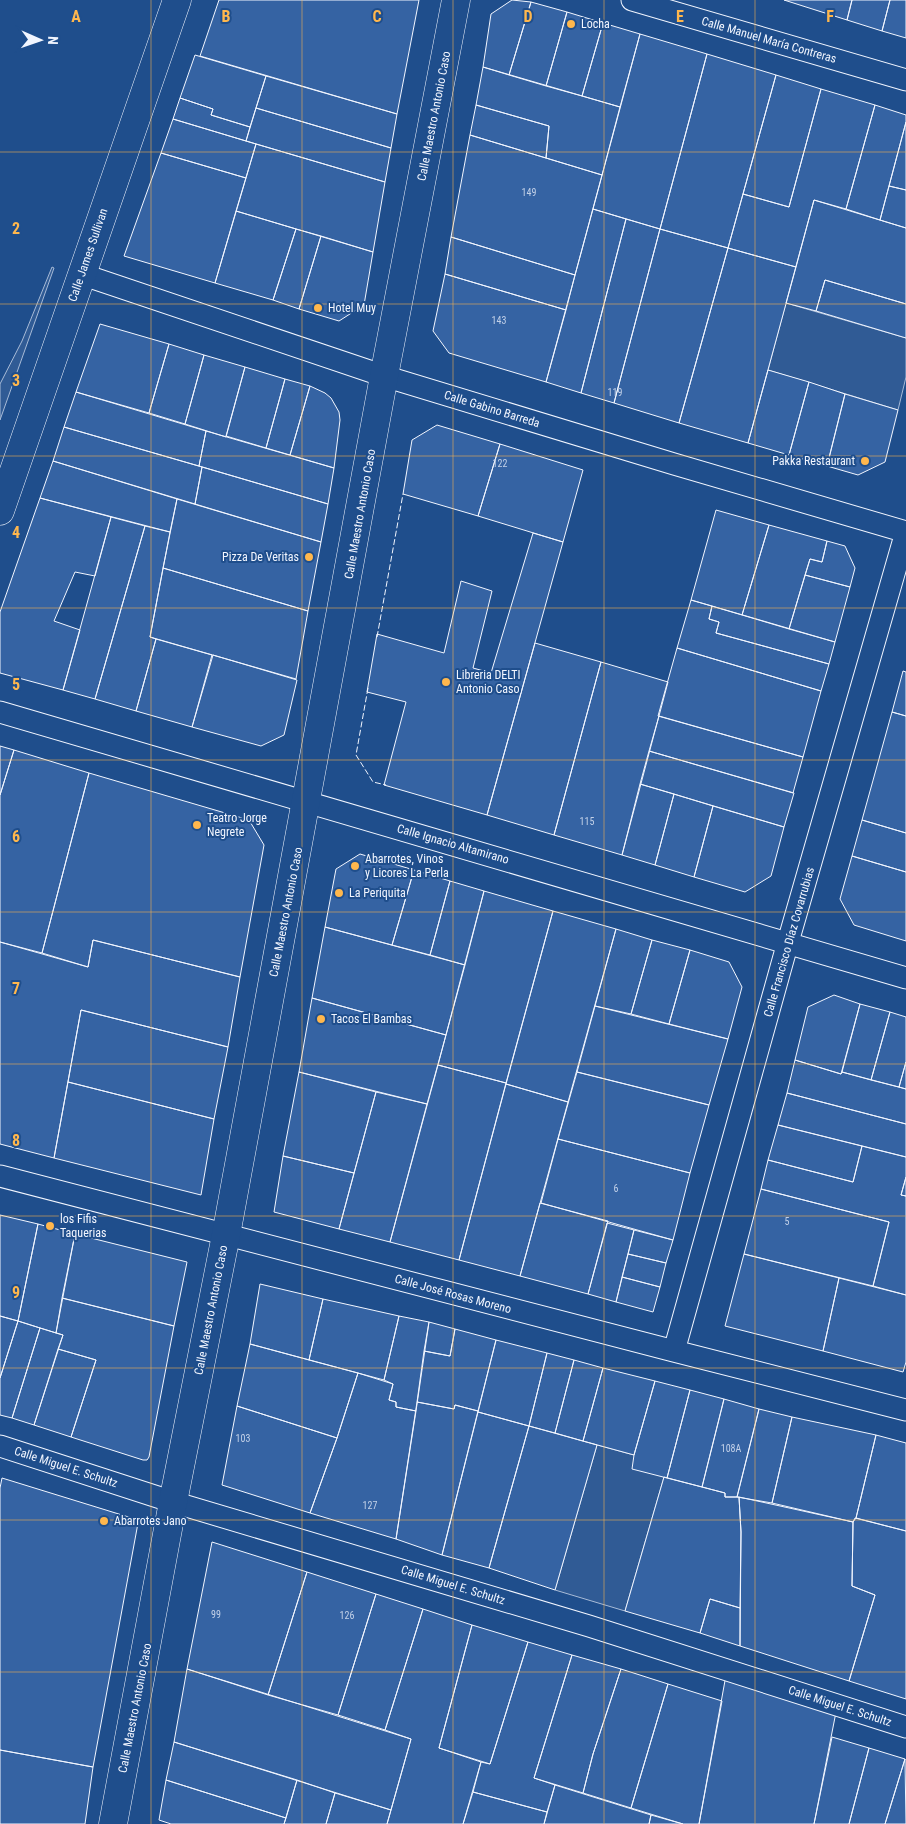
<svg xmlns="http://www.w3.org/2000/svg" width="906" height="1824" viewBox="0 0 906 1824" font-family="'Roboto Condensed',sans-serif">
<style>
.built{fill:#305b95;stroke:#a8bbd7}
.building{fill:#3563a3;stroke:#f2f6ff}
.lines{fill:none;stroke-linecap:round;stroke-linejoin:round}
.minor-casing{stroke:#f2f6ff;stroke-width:23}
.secondary-casing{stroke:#f2f6ff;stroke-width:29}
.minor{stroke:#1f4e8c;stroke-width:21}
.secondary{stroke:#1f4e8c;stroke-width:28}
.fence{stroke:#f2f6ff;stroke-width:1;stroke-dasharray:6 2.5;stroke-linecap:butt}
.grid{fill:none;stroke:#ffb74d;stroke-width:1;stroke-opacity:0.55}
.poi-dot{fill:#ffb74d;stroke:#1f4e8c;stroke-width:2}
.labels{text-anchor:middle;stroke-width:4;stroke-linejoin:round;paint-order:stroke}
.number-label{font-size:10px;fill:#c3d1e8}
.poi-label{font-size:12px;fill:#f2f6ff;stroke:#1f4e8c;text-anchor:start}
.street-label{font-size:12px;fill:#f2f6ff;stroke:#1f4e8c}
.grid-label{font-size:16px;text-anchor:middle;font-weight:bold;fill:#ffb74d;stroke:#1f4e8c;stroke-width:4;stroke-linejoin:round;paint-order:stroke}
</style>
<rect width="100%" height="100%" fill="#1f4e8c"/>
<path class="built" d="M52,267L54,268L0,420V384L22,341Z
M786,303L906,338V377L898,410L768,370Z
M597,1445L634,1455L664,1477L625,1611L555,1590Z"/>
<path class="building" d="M219,0H419L397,114L200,56Z
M512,0L531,2L509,75L483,67L491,14Z
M784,0H852L847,20Z
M852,0H890L882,31L847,20Z
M890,0H906V38L882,31Z
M531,2L567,12L546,86L509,75Z
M567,12L603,23L582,96L546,86Z
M603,23L640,34L620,107L582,96Z
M640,34L707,54L660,229L593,209Z
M707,54L776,75L728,248L660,229Z
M195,55L266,76L250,127L211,115L213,109L180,98Z
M483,67L620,107L602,175L546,158L549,126L476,105Z
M776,75L821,89L789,207L743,194Z
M266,76L397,114L391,148L256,108Z
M821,89L875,105L846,209L814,200L796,267L728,248L743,194L789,207Z
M180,98L213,109L211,115L250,127L246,141L173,119Z
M476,105L549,126L546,158L470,135Z
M875,105L906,115V122L880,220L846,209Z
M256,108L391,148L385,182L246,141Z
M173,119L256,144L246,178L161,153Z
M906,122V190L889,186Z
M470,135L602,175L575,275L451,237Z
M256,144L385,182L373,252L236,211Z
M161,153L246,178L215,283L124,256Z
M889,186L906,190V228L880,220Z
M814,200L906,228V304L825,280L816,311L786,303Z
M593,209L626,219L581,393L546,382Z
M236,211L296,229L273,300L215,283Z
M626,219L660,229L614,403L581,393Z
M296,229L321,236L299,309L273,300Z
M660,229L728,248L679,423L614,403Z
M321,236L373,252L364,305L339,321L299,309Z
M451,237L575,275L566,310L445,274Z
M728,248L796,267L748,443L679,423Z
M445,274L566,310L546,382L449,353L433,331Z
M825,280L906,304V338L816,311Z
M100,324L169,344L149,413L76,392Z
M169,344L204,355L185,424L149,413Z
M204,355L245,367L226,437L185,424Z
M245,367L285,379L266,448L226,436Z
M768,370L809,382L789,455L748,443Z
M285,379L310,386L290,455L266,448Z
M809,382L845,394L827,466L789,455Z
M310,386L325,393L331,398L339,412L340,420L334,468L290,455Z
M76,392L206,431L199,466L64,427Z
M845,394L898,410L885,462L858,475L827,466Z
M437,425L500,444L478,516L403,494L412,440Z
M64,427L202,467L195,504L53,461Z
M206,431L334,468L328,504L199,466Z
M500,444L583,470L563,542L478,516Z
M53,461L177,499L170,532L40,498Z
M202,467L328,504L321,542L195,504Z
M40,498L111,517L95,576L75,572L54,621L80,630L63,690L0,673V612Z
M177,499L321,542L308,611L163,568Z
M716,510L769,525L742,615L691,600Z
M111,517L145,526L95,699L63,690Z
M769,525L827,541L822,562L810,559L789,629L742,615Z
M145,526L170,532L150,637L156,639L136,711L95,699Z
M533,533L563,542L487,815L384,785L406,702L367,692L377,634L444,653L461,581L492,591L473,668L491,673Z
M827,541L845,546L855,568L850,587L805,575L810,559L822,562Z
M163,568L308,611L296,679L150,637Z
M805,575L850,587L835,642L789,629Z
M691,600L712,606L709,619L719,622L716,633L829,664L821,691L677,648Z
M712,606L835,642L829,664L716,633L719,622L709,619Z
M156,639L212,655L192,727L136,711Z
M535,643L601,662L554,835L487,815Z
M677,648L821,691L803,757L658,716Z
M213,655L297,680L284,735L261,746L192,727Z
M601,662L668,682L622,855L554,835Z
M903,671L906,672V716L892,712Z
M892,712L906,716V833L862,820Z
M659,716L803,757L793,793L649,751Z
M0,746L14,750L0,795Z
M14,750L89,773L42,953L0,942V795Z
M649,751L794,793L784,827L640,784Z
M89,773L249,820L264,845L240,977L93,940L88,967L42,953Z
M640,784L674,794L655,865L622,855Z
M674,794L713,806L694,877L655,865Z
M713,806L784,827L771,876L745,892L694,877Z
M862,820L906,833V872L852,856Z
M360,854L414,870L392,945L325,927L336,869Z
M852,856L906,872V941L854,925L840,899Z
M414,870L450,881L430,955L392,945Z
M450,881L484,891L465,965L430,955Z
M484,891L553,911L506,1083L438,1065Z
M553,911L616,929L568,1102L506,1084Z
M325,927L465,965L446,1035L312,998Z
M616,929L652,940L631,1014L595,1006Z
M93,940L240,977L228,1047L81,1010L54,1158L0,1144V942L88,967Z
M652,940L690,950L669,1024L631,1014Z
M690,950L729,962L742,987L728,1039L669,1024Z
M834,995L860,1004L841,1074L795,1060L808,1007Z
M312,998L446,1035L427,1104L299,1072Z
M860,1004L890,1012L871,1080L842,1072Z
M595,1006L728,1039L709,1105L577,1072Z
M81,1010L228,1047L214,1119L68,1082Z
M890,1012L906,1017V1062L899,1087L871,1080Z
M795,1060L841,1074L842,1072L906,1089V1124L787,1093Z
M906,1062V1089L899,1087Z
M438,1065L506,1083L459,1260L390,1242Z
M299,1072L376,1092L354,1173L283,1156Z
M577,1072L709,1105L690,1173L558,1139Z
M68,1082L214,1119L201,1195L54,1158Z
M506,1084L568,1102L520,1276L459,1260Z
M376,1092L427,1104L390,1242L339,1229Z
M787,1093L906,1124V1157L778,1125Z
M778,1125L862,1146L853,1182L768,1160Z
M558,1139L690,1173L673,1240L541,1203Z
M862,1146L906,1157V1177L901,1195L906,1196V1295L873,1286L889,1222L761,1189L768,1160L853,1182Z
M283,1156L354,1173L339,1229L274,1212Z
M906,1177V1196L901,1195Z
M761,1189L889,1222L873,1286L744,1254Z
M540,1203L608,1221L588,1294L520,1276Z
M0,1215L38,1224L18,1321L0,1316Z
M607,1223L634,1230L616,1302L588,1294Z
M38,1224L75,1234L56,1333L18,1321Z
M634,1230L673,1240L666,1263L628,1254Z
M75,1234L187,1262L174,1326L62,1298Z
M628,1254L666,1263L660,1287L622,1277Z
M744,1254L839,1278L823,1351L725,1326Z
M622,1277L660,1287L653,1312L616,1302Z
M839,1278L906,1295V1362L903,1372L823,1351Z
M260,1284L323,1299L309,1360L250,1344Z
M62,1298L174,1326L149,1457L147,1460H143L71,1437L96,1360L58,1349L63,1335L56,1333Z
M323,1299L399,1316L384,1380L309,1360Z
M0,1316L18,1321L0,1378Z
M399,1316L429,1322L416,1411L396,1407V1402L389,1400L393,1384L384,1380Z
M18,1321L40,1328L12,1418L0,1415V1378Z
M429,1322L455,1329L450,1356L424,1351Z
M40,1328L63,1335L34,1425L12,1418Z
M455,1329L496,1340L478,1411L455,1405L454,1409L417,1402L424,1351L450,1356Z
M496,1340L547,1353L529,1426L478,1412Z
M250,1344L358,1373L337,1438L237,1406Z
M58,1349L96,1360L71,1437L34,1425Z
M547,1353L574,1360L555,1433L529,1426Z
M574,1360L603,1368L583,1441L555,1433Z
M603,1368L655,1381L634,1455L583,1441Z
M358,1373L393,1384L389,1400L396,1402V1407L416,1411L396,1539L310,1513L337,1438Z
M655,1381L690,1390L667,1478L632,1469L634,1455Z
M690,1390L724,1399L702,1487L667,1478Z
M724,1399L759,1409L737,1497H725V1493L702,1487Z
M417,1402L454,1409L455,1405L478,1411L442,1555L396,1539Z
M237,1406L337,1438L310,1513L222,1485Z
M759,1409L792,1417L772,1503L737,1497Z
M478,1412L529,1426L489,1568L442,1555Z
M792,1417L876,1435L856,1518L853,1522L772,1503Z
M529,1426L597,1445L555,1590L489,1568Z
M876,1435L906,1443V1531L856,1518Z
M664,1477L725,1493V1497H739L741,1532L740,1608L710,1599L700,1633L625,1611Z
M2,1478L135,1519L138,1523L93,1767L0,1750V1488Z
M739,1497L853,1522L852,1586L875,1595L849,1681L740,1646L741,1532Z
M855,1518L906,1531V1699L849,1681L875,1595L852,1586L853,1522Z
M212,1542L307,1572L268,1695L187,1669Z
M307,1572L376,1594L338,1715L268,1695Z
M376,1594L423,1609L385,1730L338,1715Z
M710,1599L740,1608V1646L700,1633Z
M423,1609L472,1625L439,1748L481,1762L463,1824H387L411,1739L385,1730Z
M472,1625L528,1642L490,1764L439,1748Z
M528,1642L572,1655L534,1778L555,1785L547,1812L473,1792L481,1762L490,1764Z
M572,1655L621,1669L593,1754L583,1793L534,1778Z
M187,1669L411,1739L391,1810L174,1742Z
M621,1669L668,1684L631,1808L583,1793L593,1754Z
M726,1675L837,1707L814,1824H699Z
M668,1684L722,1701L699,1824H683L631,1808Z
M832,1737L869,1748L849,1824H814Z
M174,1742L297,1780L286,1818L166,1780Z
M869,1748L905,1759L885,1824H849Z
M0,1750L93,1767L85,1824H0Z
M905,1759L906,1824H885Z
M166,1780L286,1818L284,1824H171L159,1820Z
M297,1780L335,1793L326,1824H284Z
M555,1785L651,1815L649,1824H544Z
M473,1792L547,1812L544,1824H463Z
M335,1793L391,1810L387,1824H326Z
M651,1815L683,1824H649Z"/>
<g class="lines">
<defs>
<path id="minor" d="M632,0L906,80
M81,274L384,376L674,464L906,532
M0,712L906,978
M0,1176L674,1351L906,1410
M674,1351L788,942L906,532
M0,1446L173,1502L589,1626L906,1727"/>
<path id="secondary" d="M0,511L177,0
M113,1824L173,1502L226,1235L384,376L456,0"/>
</defs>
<use href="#minor" class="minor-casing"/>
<use href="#secondary" class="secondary-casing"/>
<use href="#minor" class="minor"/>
<use href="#secondary" class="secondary"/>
<path class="fence" d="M377,637L403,494
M368,688L356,755L373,782L386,785"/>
</g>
<path class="grid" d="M151,0V1824M302,0V1824M453,0V1824M604,0V1824M755,0V1824M0,152H906M0,304H906M0,456H906M0,608H906M0,760H906M0,912H906M0,1064H906M0,1216H906M0,1368H906M0,1520H906M0,1672H906"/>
<g class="poi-dot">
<circle cx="571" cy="24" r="5"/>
<circle cx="318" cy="308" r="5"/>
<circle cx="865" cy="461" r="5"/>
<circle cx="309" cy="557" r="5"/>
<circle cx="446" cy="682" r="5"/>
<circle cx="197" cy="825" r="5"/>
<circle cx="355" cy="866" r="5"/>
<circle cx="339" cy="893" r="5"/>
<circle cx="321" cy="1019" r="5"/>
<circle cx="50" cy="1226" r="5"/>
<circle cx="104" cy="1521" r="5"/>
</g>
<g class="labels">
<g class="number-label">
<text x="529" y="196">149</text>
<text x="499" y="324">143</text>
<text x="615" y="396">119</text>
<text x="500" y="467">122</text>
<text x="587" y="825">115</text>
<text x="616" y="1192">6</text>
<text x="787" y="1225">5</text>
<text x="243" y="1442">103</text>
<text x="731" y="1452">108A</text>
<text x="370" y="1509">127</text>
<text x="216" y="1618">99</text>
<text x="347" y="1619">126</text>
</g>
<g class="poi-label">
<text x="581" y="28">Locha</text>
<text x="328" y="312">Hotel Muy</text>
<text x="855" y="465" text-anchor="end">Pakka Restaurant</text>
<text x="299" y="561" text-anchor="end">Pizza De Veritas</text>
<text x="456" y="679">Libreria DELTI<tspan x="456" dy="14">Antonio Caso</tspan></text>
<text x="207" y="822">Teatro Jorge<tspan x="207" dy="14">Negrete</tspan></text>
<text x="365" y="863">Abarrotes, Vinos<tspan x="365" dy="14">y Licores La Perla</tspan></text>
<text x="349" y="897">La Periquita</text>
<text x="331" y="1023">Tacos El Bambas</text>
<text x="60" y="1223">los Fifis<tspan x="60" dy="14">Taquerias</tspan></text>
<text x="114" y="1525">Abarrotes Jano</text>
</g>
<g class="street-label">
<text transform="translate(769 40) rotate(16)" y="4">Calle Manuel María Contreras</text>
<text transform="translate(434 116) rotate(-79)" y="4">Calle Maestro Antonio Caso</text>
<text transform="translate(88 255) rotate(-71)" y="4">Calle James Sullivan</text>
<text transform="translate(492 409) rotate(17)" y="4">Calle Gabino Barreda</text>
<text transform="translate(360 514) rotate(-80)" y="4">Calle Maestro Antonio Caso</text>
<text transform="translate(453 844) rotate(16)" y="4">Calle Ignacio Altamirano</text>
<text transform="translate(286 912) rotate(-79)" y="4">Calle Maestro Antonio Caso</text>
<text transform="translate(789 942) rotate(-74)" y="4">Calle Francisco Díaz Covarrubias</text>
<text transform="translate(453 1294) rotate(15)" y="4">Calle José Rosas Moreno</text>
<text transform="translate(211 1310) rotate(-79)" y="4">Calle Maestro Antonio Caso</text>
<text transform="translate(66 1467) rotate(18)" y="4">Calle Miguel E. Schultz</text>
<text transform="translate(453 1585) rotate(17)" y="4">Calle Miguel E. Schultz</text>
<text transform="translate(840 1706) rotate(18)" y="4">Calle Miguel E. Schultz</text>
<text transform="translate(135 1708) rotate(-79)" y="4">Calle Maestro Antonio Caso</text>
</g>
</g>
<g class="grid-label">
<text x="76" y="22">A</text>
<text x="226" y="22">B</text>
<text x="377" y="22">C</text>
<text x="528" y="22">D</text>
<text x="680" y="22">E</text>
<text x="830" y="22">F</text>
<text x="16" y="234">2</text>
<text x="16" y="386">3</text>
<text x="16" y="538">4</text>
<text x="16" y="690">5</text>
<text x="16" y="842">6</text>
<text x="16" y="994">7</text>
<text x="16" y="1146">8</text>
<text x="16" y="1298">9</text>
</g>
<g transform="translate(40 40) rotate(92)" stroke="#1f4e8c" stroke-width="4" paint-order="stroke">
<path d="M0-4L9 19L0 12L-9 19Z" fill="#f2f6ff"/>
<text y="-8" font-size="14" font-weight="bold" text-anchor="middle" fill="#f2f6ff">N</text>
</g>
</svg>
